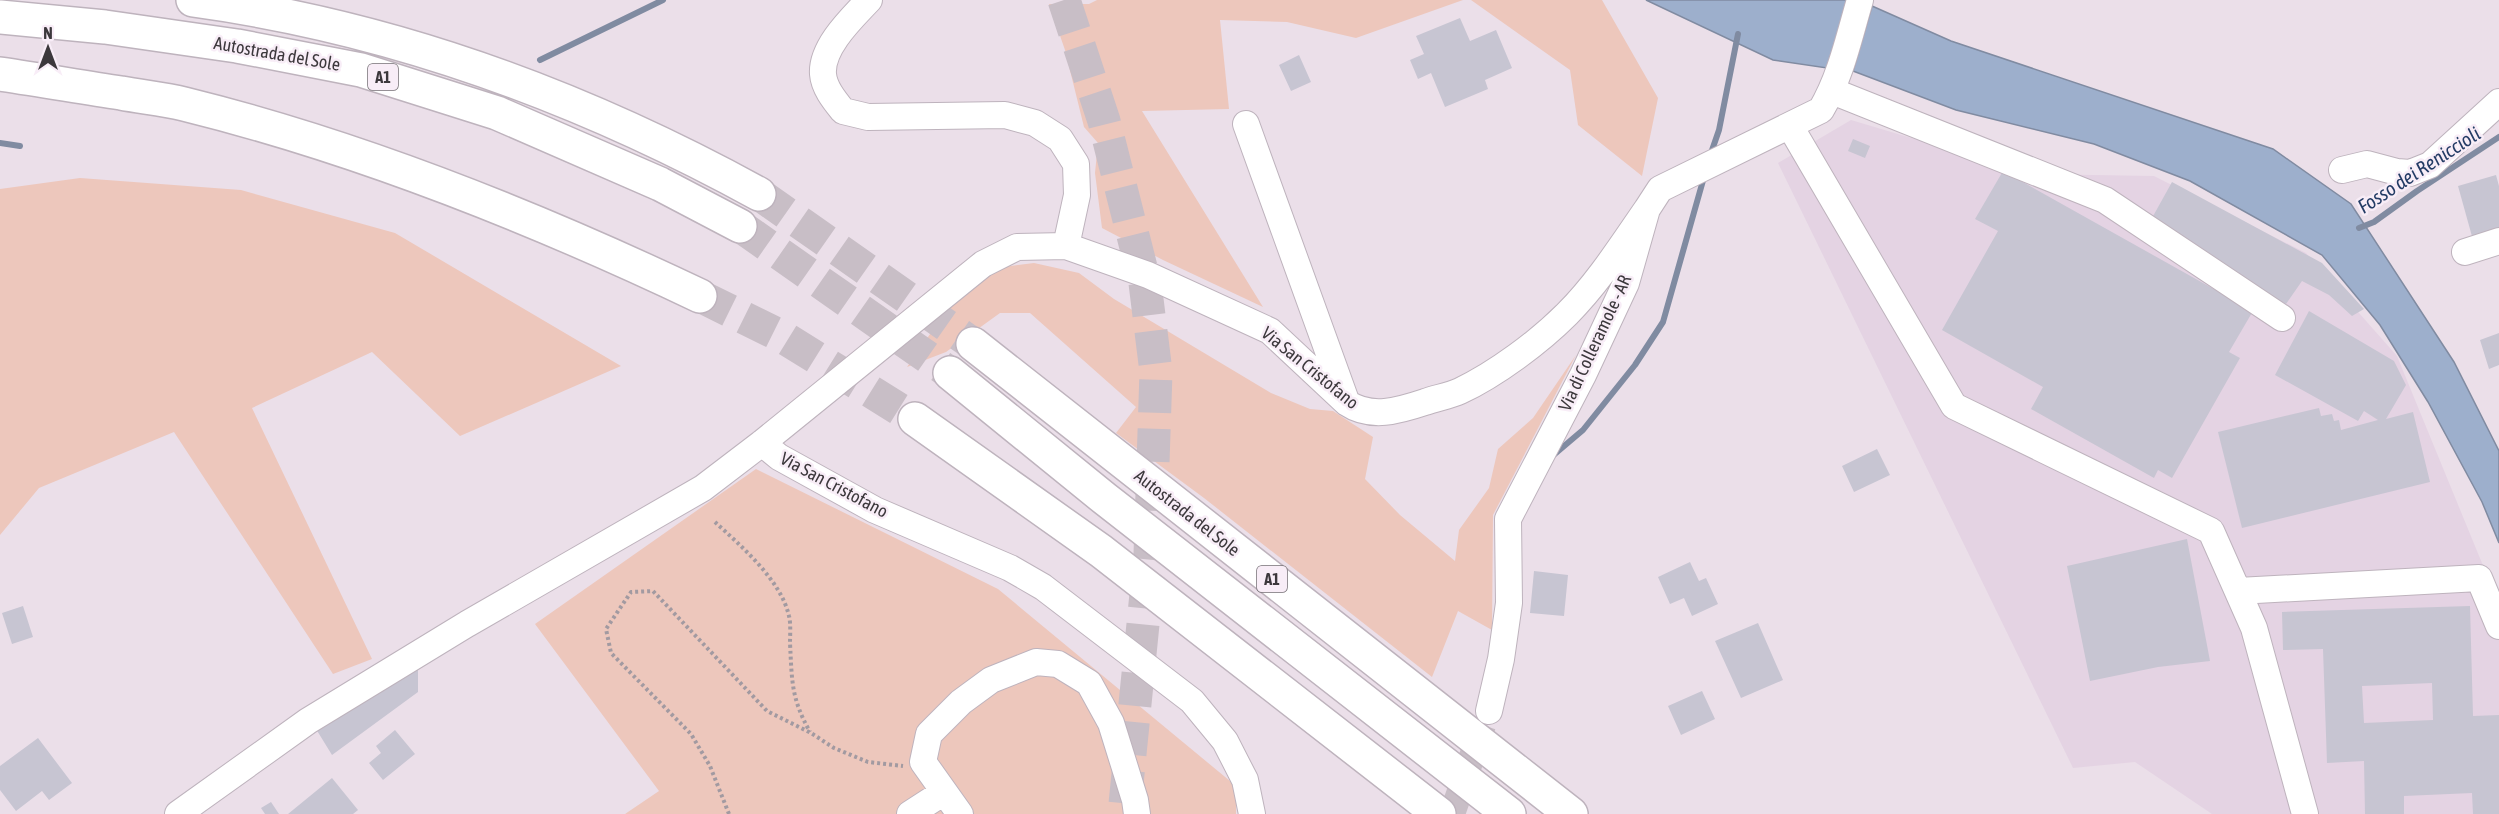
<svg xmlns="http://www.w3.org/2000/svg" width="2499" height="814" viewBox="0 0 2499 814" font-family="'Asap Condensed',sans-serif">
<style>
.built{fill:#e4d3e3}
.green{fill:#edc7bc}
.water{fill:#9dafcc;stroke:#808ba1;stroke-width:1.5}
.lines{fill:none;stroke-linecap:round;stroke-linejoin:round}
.stream{stroke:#808ba1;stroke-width:6}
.building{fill:#c7c5d2;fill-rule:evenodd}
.minor-tunnel{stroke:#c8bec6;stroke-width:26;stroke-dasharray:26 13;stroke-linecap:butt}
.major-tunnel{stroke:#c8bec6;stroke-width:33;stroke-dasharray:33 16;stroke-linecap:butt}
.highway-tunnel{stroke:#c8bec6;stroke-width:33;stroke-dasharray:33 16;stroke-linecap:butt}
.minor-casing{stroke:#beb3bd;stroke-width:28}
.highway-casing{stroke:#beb3bd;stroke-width:36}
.path{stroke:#a29aa1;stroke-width:4;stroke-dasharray:3 3;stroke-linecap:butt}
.minor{stroke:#fff;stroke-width:26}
.highway{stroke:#fff;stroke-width:33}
.labels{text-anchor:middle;stroke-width:5;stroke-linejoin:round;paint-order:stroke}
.shield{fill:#f8edf7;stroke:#746e74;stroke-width:1.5}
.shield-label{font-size:16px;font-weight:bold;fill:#3c383c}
.street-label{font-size:18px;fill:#3c383c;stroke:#f8edf7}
.water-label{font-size:20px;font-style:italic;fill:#243c65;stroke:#f8edf7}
</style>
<rect width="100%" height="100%" fill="#ebdfe9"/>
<path class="built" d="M1851,120L2032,174L2154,176L2306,253L2397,356L2484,568L2499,597V814H2212L2135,762L2073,768L1778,163Z"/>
<path class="green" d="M1097,0H1463L1356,38L1287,22L1220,20L1229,109L1142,111L1263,307L1163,260L1102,228L1095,173L1098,143L1084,127L1065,50L1049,4H1089Z
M1471,0H1602L1658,98L1642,176L1578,125L1570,70Z
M80,178L241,190L395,233L621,366L460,436L372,352L252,408L372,659L333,674L174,432L39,488L0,535V189Z
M1034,263L1079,273L1114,299L1271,393L1310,409L1333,411L1373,437L1365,479L1400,515L1455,561L1459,530L1489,488L1498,449L1533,418L1576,355L1493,515L1492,630L1458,611L1432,677L1204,498L1116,433L1136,407L1030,313H1000L946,352L907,367L949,307L996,268Z
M756,469L998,589L1236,786V814H625L659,791L535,624Z"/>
<path class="water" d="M1646,0H1848L1827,68L1773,60Z
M1872,6L1951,41L2273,149L2351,204L2454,362L2499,451V543L2482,502L2428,402L2380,325L2322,255L2190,181L2094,144L1956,110L1853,71Z"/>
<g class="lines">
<path class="stream" d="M540,60L663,0
M0,143L20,146
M1710,156L1719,130L1738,34
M2359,228L2374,222L2417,191L2499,137
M1550,458L1583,430L1635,365L1663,322L1704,177"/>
</g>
<path class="building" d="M1460,18L1470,41L1496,30L1512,68L1485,80L1488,89L1445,107L1431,73L1418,79L1410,60L1424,54L1416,36Z
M1299,55L1311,82L1291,91L1279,65Z
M1853,139L1870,146L1865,158L1848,151Z
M2003,171L2253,311L2229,352L2240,358L2172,478L2158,470L2154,478L2031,409L2043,387L1942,330L1998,231L1975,219Z
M2496,175L2499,186V232L2473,240L2458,186Z
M2172,182L2322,263L2364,309L2352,316L2329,295L2302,281L2286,304L2147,227Z
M2309,311L2394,361L2406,385L2386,419L2413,412L2430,482L2242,528L2218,432L2319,408L2321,416L2332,414L2334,421L2339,420L2341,430L2378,420L2364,411L2358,421L2275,375Z
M2499,333V365L2489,369L2480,340Z
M1877,449L1890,475L1854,492L1842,466Z
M2187,539L2210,661L2158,667L2090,681L2067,566Z
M1690,562L1699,581L1706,578L1718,604L1692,616L1684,598L1670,604L1658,577Z
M1534,571L1568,575L1564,616L1530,613Z
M23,606L33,637L12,644L2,613Z
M2470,606L2473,716L2499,715V814H2473L2472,793L2404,796V814H2365L2364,761L2327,763L2323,649L2283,650L2282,612ZM2432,683L2433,720L2364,723L2362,686Z
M1758,623L1783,680L1741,698L1715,641Z
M418,662V692L332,755L316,729Z
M1702,691L1715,719L1681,735L1668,706Z
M395,730L415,754L383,780L369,763L381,753L376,746Z
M38,738L72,783L49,800L42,791L16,811L0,790V766Z
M332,778L358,810L353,814H288Z
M271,802L279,814H265L261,808Z"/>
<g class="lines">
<path class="minor-tunnel" d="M1452,814L1483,725"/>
<path class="major-tunnel" d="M1064,0L1104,121L1145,283L1156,372L1150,554L1124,814"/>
<path class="highway-tunnel" d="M759,194L973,344
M740,226L950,373
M700,296L783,337L915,419"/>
<defs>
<path id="minor" d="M869,0C852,18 821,47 823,74C824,88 835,101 843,111L868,117L1005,115L1035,123L1060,139L1076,164L1077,195L1066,246
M1832,91L2105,200L2282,318
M1246,124L1345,398
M1790,126L1954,406L2211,531L2254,628L2305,814
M2342,170L2367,164L2397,172L2410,173L2430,165L2499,102
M2465,252L2499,241
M762,443L779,457L875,510L1010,568L1043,587L1192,701L1225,741L1245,780L1252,814
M2238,591L2479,578L2499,626
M1489,711L1501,659L1509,603L1508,519L1583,375L1626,283L1647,209L1660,189L1821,110C1841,76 1849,37 1860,0
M178,814L308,721L467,624L703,488L762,443L983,264L1017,247L1066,246L1148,275L1270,331L1347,403C1371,419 1398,411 1425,402C1436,398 1449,396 1460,391C1496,374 1539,342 1567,314C1598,283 1622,245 1647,209
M910,814L944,792
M960,814L923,762L929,734L961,702L991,680L1036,662L1058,664L1089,683L1111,723L1135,800L1137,814"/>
<path id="highway" d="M193,0C392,27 584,98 759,194
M0,17L105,27L237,46L361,70L497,113L660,184L740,226
M0,74C41,80 81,87 121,93C142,97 164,99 184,104C362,148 534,217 700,296
M973,344L1571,814
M950,373L1104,498L1509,814
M915,419L1101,551L1439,814"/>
</defs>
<use href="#minor" class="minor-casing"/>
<use href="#highway" class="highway-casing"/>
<path class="path" d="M715,522C741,546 781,580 789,616C791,624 790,635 790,643C792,681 791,698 810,732
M729,814L710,766L691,734L611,653L606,629L631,592L653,591L767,711L811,733L834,748L868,762L903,766"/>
<use href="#minor" class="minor"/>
<use href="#highway" class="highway"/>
</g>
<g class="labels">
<g class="shield">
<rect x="368" y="64" width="30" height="26" rx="4.5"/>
<rect x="1257" y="566" width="30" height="26" rx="4.5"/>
</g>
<g class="shield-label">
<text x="383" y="83">A1</text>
<text x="1272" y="585">A1</text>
</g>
<g class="street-label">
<text transform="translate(277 54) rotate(10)" y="6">Autostrada del Sole</text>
<text transform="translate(1595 343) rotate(-65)" y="6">Via di Colleramole - AR</text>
<text transform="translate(1310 368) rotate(39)" y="6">Via San Cristofano</text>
<text transform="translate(834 485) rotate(28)" y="6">Via San Cristofano</text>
<text transform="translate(1187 513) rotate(38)" y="6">Autostrada del Sole</text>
</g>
<g class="water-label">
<text transform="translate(2419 170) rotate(-33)" y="7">Fosso dei Reniccioli</text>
</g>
</g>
<g transform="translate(48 48)" stroke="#f8edf7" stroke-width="4.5" paint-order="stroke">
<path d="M0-4.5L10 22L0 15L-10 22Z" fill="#3c383c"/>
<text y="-9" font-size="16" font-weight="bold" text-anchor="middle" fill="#3c383c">N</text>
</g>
</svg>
